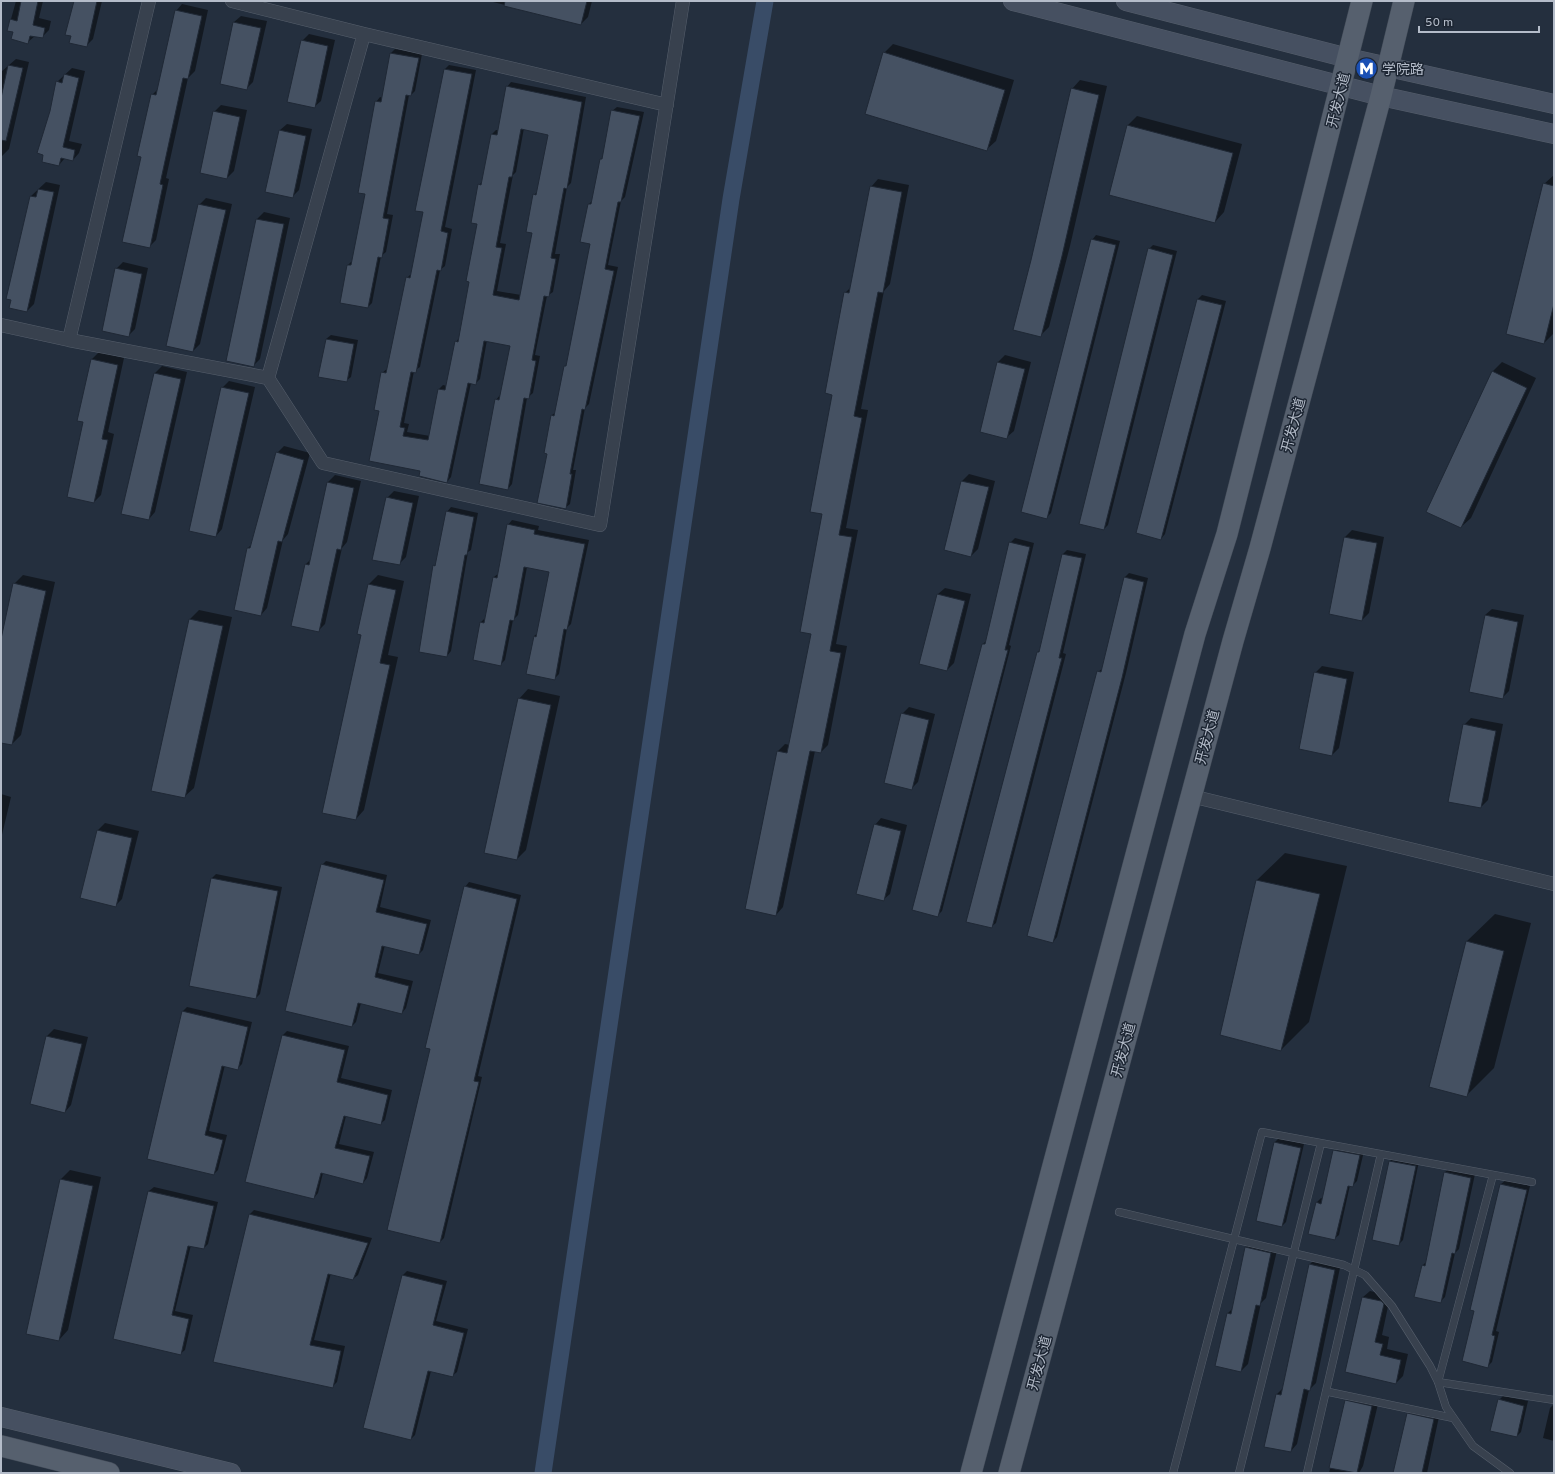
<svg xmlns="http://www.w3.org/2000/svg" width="1555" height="1474" viewBox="0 0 1555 1474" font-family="Overpass,'Noto Sans SC',sans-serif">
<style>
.shadow{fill:#0007;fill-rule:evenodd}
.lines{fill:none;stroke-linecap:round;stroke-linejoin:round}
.canal{stroke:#394c67;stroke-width:17}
.building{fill:#455162;stroke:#1f2835;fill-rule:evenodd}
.lane-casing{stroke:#565f6c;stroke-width:8}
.street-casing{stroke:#565f6c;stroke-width:14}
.secondary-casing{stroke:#565f6c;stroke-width:20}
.primary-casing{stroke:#414a57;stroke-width:22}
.lane{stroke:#38414e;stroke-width:7}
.street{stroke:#38414e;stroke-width:13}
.secondary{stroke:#465061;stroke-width:19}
.primary{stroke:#56606e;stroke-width:21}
.labels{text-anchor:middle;stroke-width:3;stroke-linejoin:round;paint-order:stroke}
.poi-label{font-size:14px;fill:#b4bcc9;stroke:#1d2633;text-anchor:start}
.street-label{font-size:14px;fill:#b4bcc9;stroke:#1d2633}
</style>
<rect width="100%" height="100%" fill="#242f3e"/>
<path class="shadow" d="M16,1H43L39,18L51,21L49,30L42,37L35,36L28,42L14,31L8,30Z
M76,1H102L93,39L86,46Z
M489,1H592L588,17L581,24Z
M182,4L208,10L195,71L188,78L166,178L169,179L156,240L149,247L152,95L159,88L176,11Z
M241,16L267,21L253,82L246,89L234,22Z
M309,34L335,40L321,101L314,107L302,41Z
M893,44L1014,80L996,141L986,150L884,53Z
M395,49L422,54L415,91L411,95H409L387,214L393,215L386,252L381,256L372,303L368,307L348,265L352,261L366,193L376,102L380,97L383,98L391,53Z
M16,59L29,62L9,149L2,156L1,160V72Z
M449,65L476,70L445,227L452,229L445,266L440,270L420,367L414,371L404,423L409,424L407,432L430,436L439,389L443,385L447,386L456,342L459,338L470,281L479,223V185L483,181L492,134L496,130H499L507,87L511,82L586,97L571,183L567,187L555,254H560L553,292L547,296L535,355L540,356L533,393L527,398L512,484L508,489L496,400L500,395L511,345L487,340L480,379L476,383H471L451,477L447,482L421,470L380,410L382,373L388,368L407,278L411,274L424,211L445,69ZM524,128L549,134L538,191L534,195L533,233L521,295L497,291L506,244L500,243L513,175L516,172Z
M72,68L85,71L69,141L82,144L79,153L73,160L65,158L59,165L51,112L57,82Z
M1080,80L1107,86L1070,246L1049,327L1040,336L1032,260L1072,89Z
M221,105L247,110L234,171L227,178L214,112Z
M617,107L644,112L625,197L621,201L608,265L618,267L589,404L585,408L573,470H576L570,504L565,508L548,453L552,415L556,412L565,367L567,364L591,243L589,204L593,200L612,111Z
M1137,116L1242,144L1224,212L1215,222L1128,125Z
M287,124L312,129L299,190L292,197L280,130Z
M1554,175V330L1553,334L1544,343V184Z
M878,179L909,185L890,284L884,291L861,409L868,410L846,528L858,530L836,644L847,646L828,745L821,752L815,751L783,907L776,915L778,751L785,744L790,745L812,633L833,394L845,293L852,286L871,187Z
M46,182L60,185L34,304L27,311L31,196Z
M206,198L232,204L200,344L193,351L199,205Z
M264,212L290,218L260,359L253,366L228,360L257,219Z
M1096,235L1120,241L1051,513L1046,518L1092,240Z
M1153,245L1177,251L1108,525L1104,529L1149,249Z
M123,262L148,268L135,329L128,336L116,269Z
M1202,295L1226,301L1165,534L1161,539L1198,299Z
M331,335L358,340L351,377L346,381L326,339Z
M99,352L124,358L108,432L114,434L101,495L94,502L84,421L79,420L92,359Z
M1005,355L1031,362L1014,431L1007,437L981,431L998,362Z
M1502,362L1536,378L1471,518L1461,527L1427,511L1493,371Z
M162,366L187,372L155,512L149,519L155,373Z
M229,381L255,387L222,529L216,536L222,388Z
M284,446L310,453L288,534L283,540L267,608L261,615L248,548L252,544L277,453Z
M969,474L995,481L978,549L971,556L945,550L962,481Z
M335,475L361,481L347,542L342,548L325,624L318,631L293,625L306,564L312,558L328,482Z
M394,491L419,496L406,557L399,564L387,498Z
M451,507L478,513L471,550L468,552L451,651L447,656L420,651L434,566L437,563L447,512Z
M512,520L539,526L538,530L589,540L571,624L567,628L559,674L554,679L534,636L538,633L550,571L527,567L518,615L513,620L505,660L501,664L474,659L481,622L486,617L494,577L499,573L508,525Z
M1352,530L1384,537L1369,613L1362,620L1345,537Z
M1015,538L1034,543L1009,645L1011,646L942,911L937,916L983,644L987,640L1010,543Z
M1067,550L1086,554L1063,653L1066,654L996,923L991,927L1038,652L1040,650L1063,554Z
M1129,573L1148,578L1126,673L1057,937L1053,942L1098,672L1103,668L1125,577Z
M23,575L55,582L21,735L12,744L1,742V644L14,584Z
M378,575L404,581L388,655L398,657L364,810L356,819L363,635L358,634L369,584Z
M945,588L971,594L954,663L947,670L938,594Z
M1492,609L1524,615L1509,691L1502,698L1485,615Z
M199,610L232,617L194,788L184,797L190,619Z
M1322,666L1354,672L1339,748L1332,755L1315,673Z
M528,689L560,696L526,850L517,859L519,699Z
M909,707L935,714L918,782L911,789L902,714Z
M1471,718L1503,724L1488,800L1481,807L1464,725Z
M1,794L11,797L1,839Z
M881,818L907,825L890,894L883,900L875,825Z
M105,823L139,831L122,899L115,906L81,898L98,830Z
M1285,853L1347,866L1309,1022L1281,1050L1257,880Z
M326,861L387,875L380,907L431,920L423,950L419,954L385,945L378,973L413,981L406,1008L402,1013L361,1003L356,1022L352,1026L322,865Z
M216,874L282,887L260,994L256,998L212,878Z
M469,882L521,895L478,1076L482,1077L444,1238L440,1242L431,1048L465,887Z
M1495,914L1531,923L1494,1068L1466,1096L1467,941Z
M187,1007L252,1022L242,1064L237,1069L225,1065L209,1131L227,1135L218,1170L214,1174L148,1158L183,1011Z
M54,1029L88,1037L71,1105L65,1112L31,1104L47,1036Z
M287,1031L349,1046L341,1078L392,1090L385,1120L380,1124L346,1116L339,1144L374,1152L367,1178L363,1183L323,1173L318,1193L314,1198L247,1181L283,1035Z
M1279,1138L1304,1144L1286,1222L1282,1226L1275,1142Z
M1339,1146L1364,1151L1357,1181L1352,1186L1350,1185L1339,1235L1334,1239L1316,1203L1321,1198L1323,1199L1334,1151Z
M1394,1157L1419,1161L1403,1240L1398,1245L1383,1189L1390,1161Z
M1450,1168L1475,1174L1459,1249L1455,1253L1445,1297L1440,1302L1422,1266L1427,1261L1445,1172Z
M70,1170L101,1177L68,1330L59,1340L61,1179Z
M1506,1180L1530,1186L1496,1331L1499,1332L1492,1362L1488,1366L1475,1310L1471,1309L1501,1184Z
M154,1187L218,1202L208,1244L204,1248L191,1245L175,1311L193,1315L185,1350L180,1354L114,1338L149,1191Z
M254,1210L372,1238L358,1275L353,1279L331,1273L314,1340L345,1346L337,1382L333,1386L215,1361L250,1214Z
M1253,1241L1278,1246L1266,1298L1261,1303L1248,1364L1241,1371L1228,1313L1233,1308L1246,1247Z
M1316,1258L1341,1263L1316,1383L1309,1390L1297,1444L1291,1451L1266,1446L1277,1394L1284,1387L1309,1265Z
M407,1271L447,1281L436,1321L468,1329L457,1372L452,1376L431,1371L415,1435L411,1439L403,1275Z
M1370,1291L1388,1295L1390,1297L1382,1335L1389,1337L1387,1349L1408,1354L1403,1376L1396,1383L1346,1372L1363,1297Z
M1352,1394L1379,1400L1363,1466L1359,1473H1329L1346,1401Z
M1503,1396L1528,1401L1521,1432L1517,1436L1499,1400Z
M1554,1404V1441L1543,1438L1550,1408Z
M1414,1407L1440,1412L1427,1473H1394L1407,1414Z"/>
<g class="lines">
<path class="canal" d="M543,1473L731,199L765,1"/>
</g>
<path class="building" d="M21,1H38L33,25L45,28L43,38L30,36L28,44L11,39L13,32L7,31L10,19L17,21Z
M74,1H97L87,47L69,43L71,36L65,35Z
M505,1H587L581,25L504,6Z
M175,10L202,16L188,79L183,78L160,184L163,185L150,248L122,242L141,157L137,156L151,94L156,95Z
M233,22L261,28L247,90L220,84Z
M301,40L328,46L315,108L287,102Z
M883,52L1005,90L987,151L865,114Z
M390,53L419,58L411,96L406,95L383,218L389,219L382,258L378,257L368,308L340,303L347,265H351L365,194L358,193L375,101L381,102Z
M8,65L23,68L6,141L1,140V98Z
M444,69L472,74L441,231L448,233L441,271L437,270L416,373L411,372L400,427L405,428L403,436L428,440L438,389L445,390L455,341L458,342L469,282L466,281L477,224L471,223L478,184L481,185L491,134L497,135L506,86L582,102L567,189L564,188L551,258L556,259L549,297L544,296L532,360L536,361L529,399L524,398L508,490L479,484L495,399L499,400L510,346L484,341L476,385L468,383L447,483L419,476L420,471L369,461L379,411L374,410L381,372L386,373L406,277L410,278L423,212L415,211ZM521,129L548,135L536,195L533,194L526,232L532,233L519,300L493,295L502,248L496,247L509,177H512Z
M64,74L79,78L63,147L75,150L73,161L61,158L59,166L42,162L43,155L37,153L50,111L56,81L62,83Z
M1071,88L1099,95L1062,256L1041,337L1013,330L1031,260Z
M611,110L640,116L621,202H618L605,269L614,271L585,410L582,409L570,474H572L566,509L537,503L547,454L544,453L551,415L554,416L564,366H566L590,244L580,242L588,204H591L600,159H602Z
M213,111L240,117L227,179L200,173Z
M1127,125L1233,153L1215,223L1109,195Z
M279,130L306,136L293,198L265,192Z
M1543,183L1554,186V304L1544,344L1506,334Z
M870,186L902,192L883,293L878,292L854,416L862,418L839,535L852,537L830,651L841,653L821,753L810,751L776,916L745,909L777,751L787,753L811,634L800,632L822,514L810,512L832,395L825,393L844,292L849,293Z
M38,189L54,192L27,312L9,308L11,300L6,299L30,196L36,197Z
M198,204L226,210L193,352L166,346Z
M256,219L284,224L254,367L226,361Z
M1091,239L1116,245L1047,519L1021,512Z
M1148,248L1173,255L1104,530L1079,524Z
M115,268L142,274L129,337L102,331Z
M1197,299L1222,305L1161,540L1136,533Z
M326,339L354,344L347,382L318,377Z
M91,359L118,365L102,439L108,440L94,503L67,497L83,422L77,421Z
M997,362L1025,369L1007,439L980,432Z
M1492,371L1527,388L1461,528L1426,512Z
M154,373L181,379L149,520L121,514Z
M221,387L249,393L216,537L189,531Z
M276,452L304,460L282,542L278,541L261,616L234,610L247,548H250Z
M961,481L989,487L971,557L944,550Z
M327,482L354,488L341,550L337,549L319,632L291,626L305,564L309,565Z
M386,497L413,503L400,565L372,560Z
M446,511L474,517L467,555H465L447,657L419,652L433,565L435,566Z
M507,524L535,530L534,534L585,544L567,630L564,629L555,680L526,674L534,636L536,637L549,572L524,567L514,621L510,620L501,666L473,660L480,622L484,623L493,577L497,578Z
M1344,537L1377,543L1362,621L1329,614Z
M1009,542L1030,547L1005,650H1008L938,917L912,910L982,644H985Z
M1062,554L1082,558L1059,658H1062L992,928L966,922L1037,652H1039Z
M1124,577L1144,582L1122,678L1053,943L1027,936L1097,671L1101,672Z
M13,583L46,591L12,745L1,743V639Z
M368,584L396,590L380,663L390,665L356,820L322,813L361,635L357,634Z
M937,594L965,601L947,671L919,664Z
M1485,615L1518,622L1503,699L1469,692Z
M189,619L223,626L185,798L151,791Z
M1314,672L1347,679L1332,756L1299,749Z
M518,698L551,705L517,860L484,853Z
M901,713L929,720L912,790L884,783Z
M1463,724L1496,731L1481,808L1448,802Z
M874,824L901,831L884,901L856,894Z
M97,830L132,838L116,907L80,898Z
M321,864L384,880L376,912L427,924L419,955L382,946L375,977L409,986L402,1014L358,1003L352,1027L285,1011Z
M211,878L278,891L256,999L189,986Z
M1256,880L1320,894L1281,1051L1220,1035Z
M464,886L517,899L474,1081L479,1082L440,1243L387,1230L430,1049L425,1048Z
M1466,941L1504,951L1467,1097L1429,1087Z
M182,1011L248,1027L238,1070L222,1066L205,1135L223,1140L214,1175L147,1159Z
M282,1035L345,1050L337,1082L388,1095L381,1125L344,1116L335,1148L370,1156L363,1184L321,1173L314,1199L245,1182Z
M46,1036L82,1044L65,1113L30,1104Z
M1274,1142L1301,1148L1282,1227L1256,1221Z
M1333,1150L1360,1155L1353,1187L1348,1186L1335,1240L1308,1234L1316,1202L1321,1204Z
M1389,1161L1416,1166L1399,1246L1372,1240Z
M1444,1172L1471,1178L1455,1254L1452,1253L1441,1303L1414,1297L1422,1265L1425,1266Z
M60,1179L93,1186L59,1341L26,1334Z
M1500,1184L1527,1190L1492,1335L1495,1336L1488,1368L1462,1361L1474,1311L1470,1310Z
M148,1191L214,1206L204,1249L188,1246L172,1315L189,1319L181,1355L113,1339Z
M249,1214L368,1243L353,1280L328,1274L310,1345L341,1351L333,1388L213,1362Z
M1245,1247L1271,1253L1260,1306L1256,1305L1241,1372L1215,1366L1227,1313L1231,1314Z
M1309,1264L1335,1270L1310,1391L1304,1389L1291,1452L1264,1447L1276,1394L1281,1395Z
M402,1275L443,1285L433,1325L464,1333L453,1377L428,1371L411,1440L363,1428Z
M1362,1297L1381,1301L1384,1304L1375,1342L1383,1344L1380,1355L1401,1360L1396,1384L1345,1372Z
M1498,1399L1524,1406L1517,1437L1490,1431Z
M1345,1400L1372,1406L1357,1473L1329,1468Z
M1407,1413L1434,1419L1422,1473H1393Z"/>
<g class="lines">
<defs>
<path id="lane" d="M1493,1175L1438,1382L1554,1400
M1119,1212L1344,1265L1365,1275L1392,1306L1430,1366L1438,1382L1446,1407L1473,1446L1510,1473
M1329,1392L1453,1418
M1173,1473L1262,1132L1532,1182
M1239,1473L1321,1143
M1307,1473L1381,1154"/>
<path id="street" d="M232,1L364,34L667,105
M1,325L69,340L149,1
M69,340L268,378L323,463L600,525L683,1
M268,378L364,34
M1191,796L1554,884"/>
<path id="secondary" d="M1013,1L1381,96L1554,134
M1126,1L1348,58L1554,104
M1,1417L231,1473"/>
<path id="primary" d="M1,1446L109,1473
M971,1473L1195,634L1227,534L1362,1
M1009,1473L1233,641L1260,548L1381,96L1404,1"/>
</defs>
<use href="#lane" class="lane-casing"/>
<use href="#street" class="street-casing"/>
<use href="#secondary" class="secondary-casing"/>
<use href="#primary" class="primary-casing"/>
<use href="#lane" class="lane"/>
<use href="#street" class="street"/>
<use href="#secondary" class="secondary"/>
<use href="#primary" class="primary"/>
</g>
<defs>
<symbol id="metro-disc" viewBox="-11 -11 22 22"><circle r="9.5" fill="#1a4fb4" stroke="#1d2633"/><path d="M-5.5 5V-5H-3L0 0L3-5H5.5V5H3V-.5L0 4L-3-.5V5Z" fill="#fff"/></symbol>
</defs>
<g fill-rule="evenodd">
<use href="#metro-disc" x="1354" y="56" width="25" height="25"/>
</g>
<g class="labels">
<g class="poi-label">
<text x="1382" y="74">学院路</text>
</g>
<g class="street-label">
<text transform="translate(1338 100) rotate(-76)" y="5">开发大道</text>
<text transform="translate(1293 425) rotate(-75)" y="5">开发大道</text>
<text transform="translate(1207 737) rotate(-75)" y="5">开发大道</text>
<text transform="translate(1123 1050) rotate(-75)" y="5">开发大道</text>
<text transform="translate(1039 1363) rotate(-75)" y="5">开发大道</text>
</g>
</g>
<rect width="1555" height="1474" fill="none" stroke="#b4bcc9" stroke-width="4"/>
<path d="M1419 26v6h120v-6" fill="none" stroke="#b4bcc9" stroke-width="2"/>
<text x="1425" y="26" font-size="12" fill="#b4bcc9" stroke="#1d2633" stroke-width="3" paint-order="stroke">50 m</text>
</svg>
